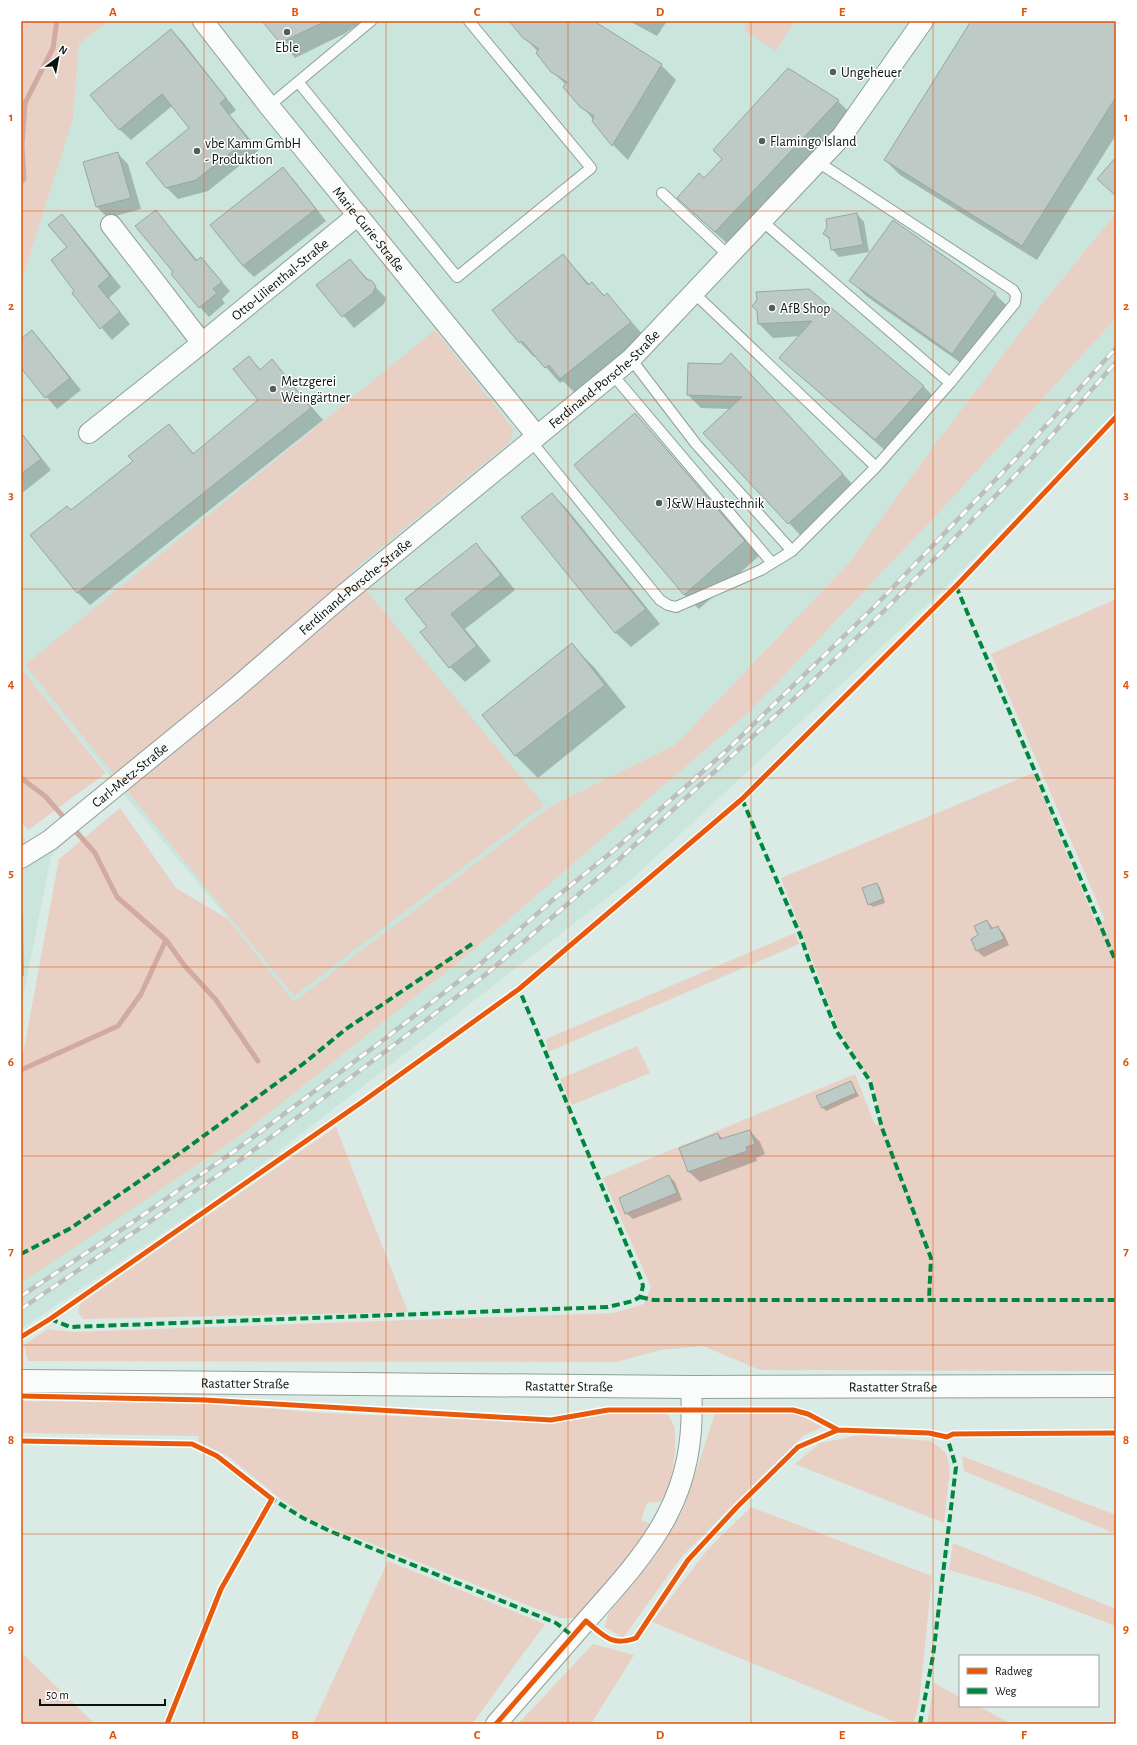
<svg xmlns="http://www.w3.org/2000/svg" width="1137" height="1745" viewBox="0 0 1137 1745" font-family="'Alegreya Sans',sans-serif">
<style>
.built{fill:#c9e5dc}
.green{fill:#e8d0c5}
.shadow{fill:#0003}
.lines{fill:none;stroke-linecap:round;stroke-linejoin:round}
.stream{stroke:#d2aba0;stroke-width:5}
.building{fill:#bdcac5;stroke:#99a6a1}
.lane-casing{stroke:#919f9a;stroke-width:12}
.street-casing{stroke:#919f9a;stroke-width:22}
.secondary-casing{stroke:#919f9a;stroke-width:24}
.lane{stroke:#f9fcfb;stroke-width:10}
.street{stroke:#f9fcfb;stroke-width:20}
.secondary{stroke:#f9fcfb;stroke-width:22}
.rail-casing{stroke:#bbbfbd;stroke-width:4.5}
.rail{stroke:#fff;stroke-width:3;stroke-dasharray:9;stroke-linecap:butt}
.quiet{stroke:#00873e;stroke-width:4;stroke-dasharray:8 4;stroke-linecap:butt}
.cycleway-casing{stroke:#fff;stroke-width:8}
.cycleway{stroke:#e8590c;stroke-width:5}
.grid{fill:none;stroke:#dd550c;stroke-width:1;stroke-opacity:0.55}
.poi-dot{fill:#525e59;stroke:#fff;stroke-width:1.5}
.labels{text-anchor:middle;stroke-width:3;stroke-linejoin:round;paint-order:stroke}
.poi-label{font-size:14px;fill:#08120e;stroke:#fff;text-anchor:start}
.street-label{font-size:14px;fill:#08120e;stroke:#fff}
.neatline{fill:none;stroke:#dd550c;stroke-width:1.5}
.grid-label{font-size:13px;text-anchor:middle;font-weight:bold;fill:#dd550c}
</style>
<rect width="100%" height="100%" fill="#daebe5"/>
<path class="built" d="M109,21H1116V213L1042,304L849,563L675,745L551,806L294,1002L228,919L121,791L51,856L21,1008V834L29,844L111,777L21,668V283L73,119L79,44Z
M1116,318V410L949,584L633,878L240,1181L21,1329V1283L243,1134L472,951L750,711L944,507Z"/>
<path class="green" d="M21,21H109L79,44L73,119L21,283Z
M749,21H795L776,51L744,30Z
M1116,213V318L944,507L750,711L472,951L243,1134L21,1283V1065L59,859L120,808L176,888L228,919L294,1002L551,806L675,745L849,563L931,450L1042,304Z
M435,330L514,430L509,443L351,572L544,805L294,996L25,665Z
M1116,599V1371L760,1370L703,1346L661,1350L616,1362L28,1361L24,1345L48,1329L72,1332L613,1313L644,1304L651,1287L603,1178L855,1074L875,1125L883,1122L872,1081L839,1030L781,878L1033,773L1096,923L1105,920L991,654Z
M21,668L106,773L28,830L21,822Z
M795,933L799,944L548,1052L546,1039Z
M637,1046L650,1073L572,1105L560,1079Z
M336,1127L408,1312L83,1319L78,1312L81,1303Z
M21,1401L204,1403L325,1413L549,1423L609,1414L666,1413C670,1417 672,1421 674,1426C678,1443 672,1486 664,1501L647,1503L641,1520L651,1524L626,1562L577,1618H560L309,1519L277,1496L229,1457L198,1441L199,1436L21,1433Z
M715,1414H797L823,1427L803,1436L683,1555L623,1638L605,1627L608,1614L657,1554L683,1510Z
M861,1435L931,1441L946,1453L950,1468L944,1523L795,1464L820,1443Z
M962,1456L1116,1515V1534L964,1471Z
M751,1507L932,1576L919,1703L913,1724H900L652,1622L708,1549Z
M953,1543L1116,1609V1626L1028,1593L949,1570Z
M388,1561L545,1624L472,1724H313Z
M593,1644L634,1655L591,1724H518Z
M21,1652L95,1724H21Z
M934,1683L960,1697V1706H978L1012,1724H927Z"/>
<path class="shadow" d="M263,21H363L344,34L295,58Z
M510,21H592L661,65L676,80L628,160L613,145L566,85L552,71L538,52Z
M629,21H667L657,36Z
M972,21H1116V135L1037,260L900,175L885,160Z
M171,30L182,41L236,110L230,115L259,150L208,191L178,199L167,188L191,128L172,106L131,140L119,129Z
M788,70L838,101L852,115L730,246L692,212L704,180L723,159Z
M117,153L128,164L141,209L108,218L96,206Z
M283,169L294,180L326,221L254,277L243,266Z
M156,211L198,261L201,258L230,291L222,299L225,303L209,317L200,307L175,273Z
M857,214L864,222L869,252L839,257L832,249L830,240L824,234Z
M61,216L73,227L121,287L109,298L130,324L112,340L73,294L75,291Z
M563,255L590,285L592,283L605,296L607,294L645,337L575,393L563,381L560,383L536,356L534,357L520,342Z
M350,260L386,298L384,304L354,328L317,285Z
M851,281L995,294L1010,309L968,368L866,296Z
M809,290L924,387L938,401L889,454L781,358L800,336L773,338L759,324L758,301Z
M32,331L43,343L81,390L57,409L21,367V340Z
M249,358L261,370L272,361L323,420L90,605L78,593L32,536L71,511L134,462L169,425L194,454L260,400Z
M745,368L856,488L802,537L705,433L730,409L701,408L688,395Z
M635,414L649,429L759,556L699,609L684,594Z
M21,432L51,470L21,494Z
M552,494L567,509L660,624L631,647L616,633L523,518Z
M475,545L490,559L515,590L465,629L491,661L465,682L450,667L429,627Z
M572,645L594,667L626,707L538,778L516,756L484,715Z
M876,884L880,887L885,903L873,907L869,904Z
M21,912L23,914L24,976H21Z
M987,921L994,929L998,927L1004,934L1009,945L984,957L977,951L972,939L979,936Z
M851,1082L859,1096L826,1111L822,1107Z
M750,1131L760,1142L765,1154L756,1158L757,1161L700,1182L689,1172L680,1148L718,1134L723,1139Z
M669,1176L675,1182L682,1200L633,1219L626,1213Z"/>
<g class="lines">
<path class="stream" d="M21,182L24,179L22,145L25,103L53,48L57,21
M21,778L45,796L67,821
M72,827L95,853L117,897L166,940L184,965L216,1000L258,1061
M21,1070L118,1026L141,994L166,940"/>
</g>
<path class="building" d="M262,21H326L280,43Z
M509,21H594L662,64L612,146L592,121L594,116L580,107L563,87L567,82L551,72L536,53L539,49L523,38Z
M971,21H1116V97L1022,246L884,160Z
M171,29L226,98L220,103L248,139L196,180L166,188L146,163L189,128L162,94L119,130L90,95Z
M788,68L839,100L715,232L677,198L699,173L704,178L722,159L713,150Z
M118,152L131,198L96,207L83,162Z
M1116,157V196L1097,179Z
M283,167L316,209L243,266L210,225Z
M156,210L196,261L201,257L222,282L213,289L217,293L199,308L171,274L173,272L135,226Z
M857,213L863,245L831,250L829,237L823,234L827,227L826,219Z
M62,214L110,276L98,286L120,312L100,329L72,293L74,291L51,260L67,247L48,225Z
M893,220L996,293L952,354L849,281Z
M563,254L588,285L592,282L604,296L607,293L631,322L560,379L549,365L545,368L522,341L519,343L492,310Z
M350,259L367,280H371L376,286L373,293L342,317L316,285Z
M809,289L924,386L875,440L779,358L812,321L758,324L757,311L752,306L757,300L756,292Z
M32,330L70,378L45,398L21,368V339Z
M731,353L843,474L788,524L703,433L742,397L687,395L688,363L721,364Z
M249,356L260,370L272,359L311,408L77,593L30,535L67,506L71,510L133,461L128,456L169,424L193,454L258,400L233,369Z
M635,413L745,541L684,595L574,465Z
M21,433L41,459L21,474Z
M552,493L646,609L615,633L521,517Z
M476,543L501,575L451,614L477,646L449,668L420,632L427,627L405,599Z
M572,643L605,685L515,756L482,715Z
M877,883L883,899L868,905L862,888Z
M987,920L991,929L998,926L1004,939L976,951L971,939L978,935L974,926Z
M851,1081L856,1093L822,1108L816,1096Z
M750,1130L755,1144L746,1147L747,1151L688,1172L679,1148L718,1133L720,1139Z
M669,1175L677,1193L625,1214L619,1198Z"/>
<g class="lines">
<defs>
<path id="lane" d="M299,83L457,277L591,168L469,21
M269,106L371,21
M818,162L1013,290L1016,295L1015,303L950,383
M662,193L729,256
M762,221L950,383L876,467
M631,359L696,444L792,551L876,467L694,293
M613,375L772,563
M531,441L660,600L668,605L676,607L761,570L792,551"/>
<g id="street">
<path id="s1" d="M203,21L269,106L537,436"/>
<path d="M111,225L202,343"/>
<path id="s2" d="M89,433L202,343L358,215"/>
<path id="s3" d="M21,858L50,840L236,688L341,597L631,359L842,136L923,21"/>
<path d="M496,1724C526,1690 556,1655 586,1621C654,1545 698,1496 691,1387"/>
</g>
<g id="secondary">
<path id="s4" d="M21,1381L691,1387L1116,1386"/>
</g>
</defs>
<use href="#lane" class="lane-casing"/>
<use href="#street" class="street-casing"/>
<use href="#secondary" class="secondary-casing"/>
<use href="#lane" class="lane"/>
<use href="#street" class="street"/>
<use href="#secondary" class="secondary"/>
<defs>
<path id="rail" d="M21,1296L130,1224L233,1152L386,1038L478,966L555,898L613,851L726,751L876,605L1023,451L1116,348
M21,1309L239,1161L394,1045L485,975L614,864L800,693L884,611L1032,458L1116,362"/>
</defs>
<use href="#rail" class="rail-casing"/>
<use href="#rail" class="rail"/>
<path class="quiet" d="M956,586L1116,962
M742,799L801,937L810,964L837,1032L870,1081L882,1128L931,1258L929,1299
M21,1254L71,1228L180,1153L303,1064L346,1029L472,944
M640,1297L654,1300H1116
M50,1319L70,1327L608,1307L633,1301L640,1297L643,1286L640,1277L519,989
M269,1497L303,1518L332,1532L556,1623L573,1636
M920,1724L933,1656L956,1467L947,1437"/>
<defs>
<path id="cycleway" d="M21,1337L50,1319L362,1102L519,989L742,799L956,586L1116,417
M21,1396L205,1400L551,1420L608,1410H793L808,1414L838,1430
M21,1441L192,1444L217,1456L272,1499L221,1589L167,1724
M496,1724L586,1621C604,1636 612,1647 636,1638L688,1560L737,1507L798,1447L838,1430L929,1433L947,1437L953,1434L1116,1433"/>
</defs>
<use href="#cycleway" class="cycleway-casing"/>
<use href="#cycleway" class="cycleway"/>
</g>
<path class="grid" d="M204,21V1724M386,21V1724M568,21V1724M751,21V1724M933,21V1724M21,211H1116M21,400H1116M21,589H1116M21,778H1116M21,967H1116M21,1156H1116M21,1345H1116M21,1534H1116"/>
<g class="poi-dot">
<circle cx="287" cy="32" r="4"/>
<circle cx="833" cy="72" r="4"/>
<circle cx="762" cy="141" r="4"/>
<circle cx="197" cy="151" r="4"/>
<circle cx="772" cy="308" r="4"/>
<circle cx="273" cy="389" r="4"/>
<circle cx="659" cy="503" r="4"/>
</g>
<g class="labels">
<g class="poi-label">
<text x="287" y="52" text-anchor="middle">Eble</text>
<text x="841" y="77">Ungeheuer</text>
<text x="770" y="146">Flamingo Island</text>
<text x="205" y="148">vbe Kamm GmbH<tspan x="205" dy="16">- Produktion</tspan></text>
<text x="780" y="313">AfB Shop</text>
<text x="281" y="386">Metzgerei<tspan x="281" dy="16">Weingärtner</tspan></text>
<text x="667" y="508">J&amp;W Haustechnik</text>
</g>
<g class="street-label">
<text dy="5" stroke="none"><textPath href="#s1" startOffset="266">Marie-Curie-Straße</textPath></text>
<text dy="5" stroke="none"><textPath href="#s2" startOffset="245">Otto-Lilienthal-Straße</textPath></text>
<text dy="5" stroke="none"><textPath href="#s3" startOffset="755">Ferdinand-Porsche-Straße</textPath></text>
<text dy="5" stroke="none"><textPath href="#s3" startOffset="431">Ferdinand-Porsche-Straße</textPath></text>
<text dy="5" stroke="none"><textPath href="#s3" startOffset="137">Carl-Metz-Straße</textPath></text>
<text dy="5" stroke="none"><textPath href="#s4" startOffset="224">Rastatter Straße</textPath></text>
<text dy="5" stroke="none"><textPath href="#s4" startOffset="548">Rastatter Straße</textPath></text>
<text dy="5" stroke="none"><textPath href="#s4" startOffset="872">Rastatter Straße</textPath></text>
</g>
</g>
<rect width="1137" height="1745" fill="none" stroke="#ffffff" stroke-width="44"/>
<rect x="959" y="1655" width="140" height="52" fill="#ffffff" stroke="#9ca09f"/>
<rect x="967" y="1668" width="20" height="6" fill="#e8590c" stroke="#9ca09f"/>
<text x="995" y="1675" font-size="12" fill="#08120e">Radweg</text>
<rect x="967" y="1688" width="20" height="6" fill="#00873e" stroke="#9ca09f"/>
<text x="995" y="1695" font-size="12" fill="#08120e">Weg</text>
<g transform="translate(58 58) rotate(32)" stroke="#ffffff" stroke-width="3" paint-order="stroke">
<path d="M0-3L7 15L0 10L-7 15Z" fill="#08120e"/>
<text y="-6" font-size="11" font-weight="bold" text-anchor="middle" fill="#08120e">N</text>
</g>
<path d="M40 1699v6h125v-6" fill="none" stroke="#08120e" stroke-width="2"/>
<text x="46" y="1699" font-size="12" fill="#08120e" stroke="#ffffff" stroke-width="3" paint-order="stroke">50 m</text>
<rect x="22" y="22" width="1093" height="1701" class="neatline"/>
<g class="grid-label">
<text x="113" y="16">A</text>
<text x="295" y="16">B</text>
<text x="477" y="16">C</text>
<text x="660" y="16">D</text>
<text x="842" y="16">E</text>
<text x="1024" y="16">F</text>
<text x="11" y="121">1</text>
<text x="1126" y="121">1</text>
<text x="11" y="310">2</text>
<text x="1126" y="310">2</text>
<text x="11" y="499">3</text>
<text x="1126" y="499">3</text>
<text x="11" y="688">4</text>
<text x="1126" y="688">4</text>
<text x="11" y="877">5</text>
<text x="1126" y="877">5</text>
<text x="11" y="1066">6</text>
<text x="1126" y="1066">6</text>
<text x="11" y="1255">7</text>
<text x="1126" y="1255">7</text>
<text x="11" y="1444">8</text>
<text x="1126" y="1444">8</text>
<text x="11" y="1633">9</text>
<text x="1126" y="1633">9</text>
<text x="113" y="1739">A</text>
<text x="295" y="1739">B</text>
<text x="477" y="1739">C</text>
<text x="660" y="1739">D</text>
<text x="842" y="1739">E</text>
<text x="1024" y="1739">F</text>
</g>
</svg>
